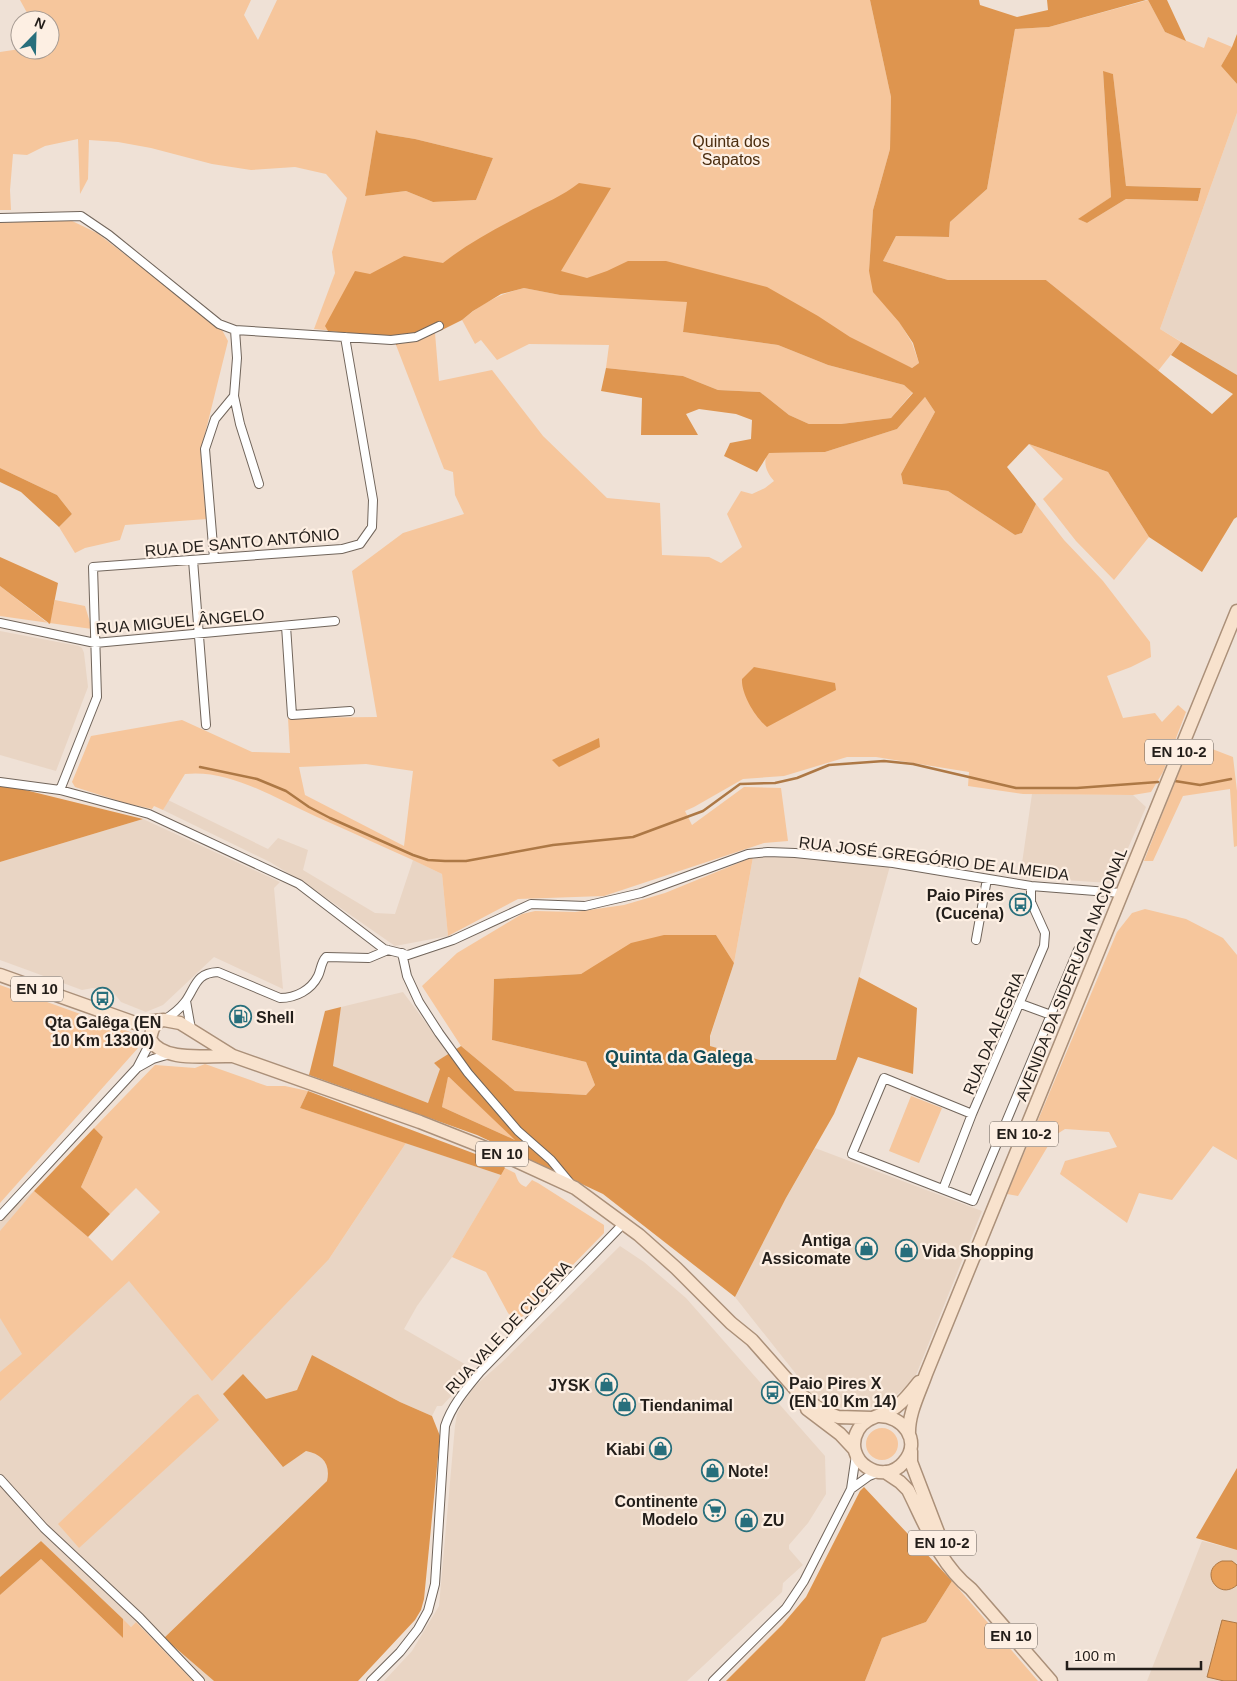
<svg xmlns="http://www.w3.org/2000/svg" width="1237" height="1681" viewBox="0 0 1237 1681" font-family="Arial,sans-serif">
<style>
.built{fill:#e9d5c4}
.green{fill:#f6c69c;fill-rule:evenodd}
.forest{fill:#de954f;fill-rule:evenodd}
.water{fill:#e89f58;stroke:#ad7845}
.lines{fill:none;stroke-linecap:round;stroke-linejoin:round}
.stream{stroke:#ad7845;stroke-width:2.5}
.minor-casing{stroke:#71655b;stroke-width:10}
.primary-casing{stroke:#ab9079;stroke-width:15}
.minor{stroke:#fff;stroke-width:8}
.primary{stroke:#f8e2cd;stroke-width:12}
.labels{text-anchor:middle;stroke-width:4.5;stroke-linejoin:round;paint-order:stroke}
.shield{fill:#fdefe3;stroke:#645d56;stroke-width:1}
.shield-label{font-size:15px;font-weight:bold;fill:#231e1a}
.park-label{font-size:16px;fill:#4a2c0e;stroke:#fdefe3}
.street-label{font-size:16px;fill:#231e1a;stroke:#fdefe3}
.poi-label{font-size:16px;font-weight:bold;fill:#231e1a;stroke:#fdefe3;text-anchor:start}
.neighbourhood-label{font-size:18px;font-weight:bold;fill:#104b56;stroke:#fdefe3}
</style>
<rect width="100%" height="100%" fill="#efe1d6"/>
<path class="built" d="M1237,113V375L1160,329Z
M0,631L79,646L82,648L84,653L88,687L56,771L0,755Z
M1032,794L1133,795L1146,807L1115,878L1109,883L1020,877Z
M168,800L268,849L278,838L308,850L303,870L375,913L395,914L413,860L442,874L448,936L395,946L309,886L270,862L163,810Z
M143,819L280,882L274,888L283,989L214,957L163,1005L146,1012L121,1002L113,992L93,988L82,990L0,960V862Z
M753,857H790L890,866L836,1061L760,1060L710,1046V1037L734,963Z
M403,992L449,1054L434,1063L441,1069L428,1103L332,1066L341,1007Z
M406,1143L501,1175L452,1257L417,1306L404,1329L475,1370L442,1406H437L432,1416L400,1402L312,1355L297,1390L266,1399L283,1466L306,1451L316,1453L321,1457L328,1466L329,1475L327,1481L164,1638L214,1681H193L136,1622L131,1627L41,1541L0,1577V1218L34,1191L88,1237L112,1261L329,1259Z
M815,1148L982,1211L916,1375L907,1386L895,1396L882,1404L864,1409L833,1407L823,1403L811,1393L735,1297L786,1198Z
M620,1246L644,1262L686,1298L825,1456L826,1494L808,1523L789,1545V1549L803,1565L783,1583L782,1592L687,1681H384L412,1651L439,1606L455,1426L457,1414L464,1401L476,1385L501,1363Z
M1202,1541L1237,1550V1681H1147Z"/>
<path class="green" d="M20,0H251L244,15L258,40L277,0H870L891,97L890,149L873,210L869,271L912,343L919,363L912,368L725,301L521,276L394,337L314,329L335,273L332,252L347,198L326,174L295,167L251,170L212,164L151,148L118,142L89,140L88,179L80,194L78,139L45,146L27,155L13,154L10,190L11,210H0V52L20,49V50H50V20H31ZM376,131L379,133L415,139L493,158L476,200L433,202L406,191L365,196Z
M1148,0L1165,32L1204,48L1208,37L1232,47L1221,66L1237,84V113L1160,329L1181,342L1158,371L1046,280H948L883,261L896,236L949,237L950,222L987,189L1015,29L1049,27ZM1103,72L1113,74L1126,186L1201,188L1198,201L1126,199L1087,223L1079,219L1111,197Z
M68,219L97,233L221,328L228,341L202,446L207,519L125,525L120,540L85,548L75,553L59,527L72,514L57,495L0,468V223Z
M524,288L560,295L676,300L688,302L683,332L778,345L828,365L904,385L913,392L891,418L841,424H809L789,415L760,392L718,390L683,376L606,368L609,345L529,344L497,360L481,340L475,344L462,320C482,303 499,294 524,288Z
M435,333L439,381L492,370L543,436L607,498L660,503L662,555L709,557L721,563L742,547L727,514L741,491L752,494L765,488L774,481C767,473 762,463 768,453L825,452L897,429L925,397L935,412L901,474L903,484L948,491L1015,535L1022,533L1036,504L1064,540L1103,581L1150,642L1151,657L1131,667L1107,676L1123,718L1155,713L1162,722L1178,705L1186,712L1163,772L1151,792L1133,795L1023,794L968,786L969,772L876,757H847L784,776L743,779L694,807L685,811L692,825L744,787L781,788L788,841L764,843L604,896L518,899L448,936L442,874C401,854 359,836 317,817C276,799 231,769 185,774L163,810L154,806L152,809L125,803L75,787L72,782L91,736L182,720L252,752L290,753L288,718L377,717L352,571L403,533L464,514L455,495L453,472L444,469L396,345ZM366,764L413,771L404,846L305,795L299,767Z
M1029,444L1108,472L1149,537L1114,580L1076,541L1043,499L1063,479Z
M0,586L49,624L55,600L85,606L92,629L0,616Z
M1190,743L1207,747L1233,757L1237,791V846L1234,847L1230,789L1183,796L1153,861H1144Z
M753,857L734,963L716,935L607,960L581,974L494,979L492,1040L586,1062L595,1085L586,1095L515,1091L461,1046L422,986L457,953L522,914L535,911L575,912L624,905L665,893Z
M1145,909L1186,919L1223,938L1237,955V1160L1213,1146L1172,1200L1139,1193L1127,1223L1060,1174L1065,1161L1117,1147L1109,1132L1065,1129L1054,1136L1018,1196L1007,1194L1117,932L1132,913Z
M0,985L130,1032L137,1036L138,1048L0,1203Z
M205,1064L267,1086H285L308,1091L300,1108L406,1143L329,1259L212,1381L129,1281L0,1401V1372L22,1354L0,1318V1231L34,1191L88,1237L112,1261L160,1212L136,1188L110,1214L81,1187L103,1137L94,1128L155,1065L195,1068Z
M448,1076L517,1141L442,1107Z
M911,1096L942,1108L919,1163L889,1151Z
M505,1168L515,1173C518,1180 518,1184 526,1187L532,1180L538,1183L604,1225V1233L517,1322L508,1313L486,1272L452,1257Z
M198,1394L219,1420L79,1548L58,1524L193,1396Z
M866 1444a16 16 0 1 1 32 0a16 16 0 1 1-32 0Z
M41,1559L123,1638V1619L131,1627L136,1622L193,1681H0V1595Z
M952,1581L1038,1681H865L882,1638L926,1622Z"/>
<path class="forest" d="M870,0H979L980,5L1017,17L1048,10L1047,0H1146L1049,27L1015,29L987,189L950,222L949,237L896,236L883,261L948,280H1046L1212,414L1233,394L1171,355L1181,342L1237,375V517L1234,519L1202,572L1149,537L1108,472L1029,444L1007,467L1036,504L1022,533L1015,535L948,491L903,484L901,474L935,412L925,397L897,429L825,452L769,453L757,472L724,456L730,443L751,439L752,420L736,414L699,409L686,414L698,435H641L642,398L601,391L606,368L683,376L718,390L760,392L789,415L809,424H841L891,418L913,393L904,385L828,365L778,345L683,332L687,302L560,295L524,288L501,294L473,311L462,320L442,330L396,345L394,337L328,331L325,326L355,271L370,274L404,256L443,263C468,243 497,228 526,213C544,203 563,196 579,183L611,188L561,271L587,278L607,271L628,261H666L767,287L818,316L850,337L912,368L919,363L913,343L899,322L873,292L869,271L873,210L890,149L891,97Z
M1148,0H1167L1186,41L1165,32Z
M1237,34V84L1221,66L1232,47Z
M1103,71L1113,74L1126,186L1201,188L1198,201L1126,199L1087,223L1078,219L1111,197Z
M376,130L379,133L415,139L493,158L476,200L433,202L406,191L365,196Z
M0,468L57,495L72,514L59,527L21,492L0,482Z
M0,557L58,583L50,624L0,586Z
M754,667L835,683L836,690L767,727C755,717 741,694 742,679Z
M599,738L600,747L559,767L552,760Z
M0,786L17,788L143,819L0,862Z
M664,935H716L734,963L710,1036V1046L760,1060H836L859,977L917,1008L913,1074L858,1057L834,1114L786,1198L735,1297L603,1194L477,1135L309,1075L325,1011L341,1007L333,1066L428,1103L440,1069L434,1063L461,1046L515,1091L586,1095L595,1085L586,1062L492,1040L494,979L581,974L631,943ZM448,1077H449L515,1140L442,1107Z
M308,1091L502,1164L505,1168L501,1175L300,1108Z
M94,1128L103,1137L81,1187L110,1214L88,1237L34,1191Z
M312,1355L400,1402L432,1416L440,1436L424,1599L421,1610L415,1620L358,1681H214L164,1638L327,1481C331,1464 322,1454 306,1451L283,1467L223,1394L243,1374L266,1399L297,1390Z
M1237,1468V1550L1196,1538Z
M864,1487L952,1581L926,1622L882,1638L865,1681H726L782,1625L806,1597L860,1491Z
M41,1541L123,1619V1638L41,1559L0,1595V1577Z"/>
<path class="water" d="M1222,1561H1232L1237,1565V1585C1218,1602 1198,1570 1222,1561Z
M1222,1620L1237,1623V1681H1224L1207,1677Z"/>
<g class="lines">
<path class="stream" d="M200,767L257,779L286,791L309,807L330,818L413,855L428,860L445,861H466L553,845L633,837L703,811L740,784L775,783L797,778L829,765L884,761L913,764L1016,788H1077L1158,782
M1175,781L1200,785L1231,779"/>
<defs>
<path id="minor" d="M0,218L81,216L109,235L219,324L235,330L391,340L416,337L439,326
M234,396L240,424L259,484
M214,558L205,449L215,419L234,396L237,358L235,330
M193,560L206,725
M0,623L95,643L335,621
M286,626L292,715L350,711
M0,782L60,790L149,814L299,884L384,949L408,955L453,940L531,904L585,906L641,893L748,854L768,852L795,853L893,863L1031,886L1121,893
M60,790L97,697L93,567L342,549L360,544L372,527L373,500L345,337
M976,940L987,879
M402,953L407,976L419,1002L439,1033L468,1073L518,1131L551,1160L570,1183
M186,1001L191,1029
M1021,1004L1051,1015
M164,1020C172,1015 179,1010 185,1002C196,987 195,973 218,972L280,998C296,998 311,990 318,976C321,970 321,962 326,957L369,958L388,950
M137,1068L153,1059L170,1054
M972,1114L884,1078L852,1154L973,1201L1078,950
M943,1189L972,1114L1044,946L1045,933L1031,902V886
M0,1216L137,1068L151,1041
M0,1479L44,1528L140,1618L200,1681
M851,1489L869,1476L879,1472
M371,1681L400,1652L418,1629L428,1611L435,1584L445,1426C452,1405 466,1389 480,1372L624,1223
M713,1681L786,1608L804,1581L851,1489L856,1455"/>
<path id="primary" d="M0,975L135,1023L164,1020L180,1023L233,1056L420,1122L501,1154L575,1188L639,1235L676,1268L731,1323L752,1340L798,1392L811,1403L825,1412L838,1417L872,1418
M160,1021C153,1025 152,1030 150,1039C163,1063 207,1055 230,1056
M807,1409L840,1434L854,1449
M878,1416C903,1415 922,1441 904,1462C883,1488 841,1460 858,1430C866,1416 884,1416 896,1407C905,1400 912,1391 919,1382
M909,1435C908,1414 919,1394 926,1374L1237,611
M911,1451V1462L939,1535
M885,1472L900,1482L908,1490C925,1524 940,1565 971,1589L1051,1681"/>
</defs>
<use href="#minor" class="minor-casing"/>
<use href="#primary" class="primary-casing"/>
<use href="#minor" class="minor"/>
<use href="#primary" class="primary"/>
</g>
<defs>
<symbol id="bus-ring" viewBox="-11 -11 22 22"><circle r="9.5" fill="#fdefe3" stroke="#286f7c" stroke-width="1.5"/><path d="M-5-6H5V4H4V6H2V4H-2V6H-4V4H-5ZM-3.5-4V0h7V-4ZM-3.5 1.2v1.5H-2V1.2ZM2 1.2v1.5H3.5V1.2Z" fill="#286f7c"/></symbol>
<symbol id="fuel-ring" viewBox="-11 -11 22 22"><circle r="9.5" fill="#fdefe3" stroke="#286f7c" stroke-width="1.5"/><path d="M-5.5-6h7V0h2V4h1.3V-2.5L3-4.5l.8-.8L6-3V5H2.5V1h-1V6h-7ZM-4.2-4.7v3.2H.2V-4.7Z" fill="#286f7c"/></symbol>
<symbol id="shop-ring" viewBox="-11 -11 22 22"><circle r="9.5" fill="#fdefe3" stroke="#286f7c" stroke-width="1.5"/><path d="M-5-2.5h2.3a2.7 3.5 0 0 1 5.4 0H5L5.5 6h-11ZM-1.5-2.5h3a1.5 2.3 0 0 0-3 0Z" fill="#286f7c"/></symbol>
<symbol id="supermarket-ring" viewBox="-11 -11 22 22"><circle r="9.5" fill="#fdefe3" stroke="#286f7c" stroke-width="1.5"/><path d="M-6-5.5h2.5l.6 2H6L4.5 2H-2.5L-4.4-4H-6ZM-1.5 3.2a1.3 1.3 0 1 0 .1 0ZM3 3.2a1.3 1.3 0 1 0 .1 0Z" fill="#286f7c"/></symbol>
</defs>
<g fill-rule="evenodd">
<use href="#bus-ring" x="1008" y="892" width="25" height="25"/>
<use href="#bus-ring" x="90" y="986" width="25" height="25"/>
<use href="#fuel-ring" x="228" y="1004" width="25" height="25"/>
<use href="#shop-ring" x="854" y="1236" width="25" height="25"/>
<use href="#shop-ring" x="894" y="1238" width="25" height="25"/>
<use href="#shop-ring" x="594" y="1372" width="25" height="25"/>
<use href="#bus-ring" x="760" y="1380" width="25" height="25"/>
<use href="#shop-ring" x="612" y="1392" width="25" height="25"/>
<use href="#shop-ring" x="648" y="1436" width="25" height="25"/>
<use href="#shop-ring" x="700" y="1458" width="25" height="25"/>
<use href="#supermarket-ring" x="702" y="1498" width="25" height="25"/>
<use href="#shop-ring" x="734" y="1508" width="25" height="25"/>
</g>
<g class="labels">
<g class="shield">
<rect x="1145" y="739.5" width="68" height="25" rx="4"/>
<rect x="11" y="976.5" width="52" height="25" rx="4"/>
<rect x="990" y="1121.5" width="68" height="25" rx="4"/>
<rect x="476" y="1141.5" width="52" height="25" rx="4"/>
<rect x="908" y="1530.5" width="68" height="25" rx="4"/>
<rect x="985" y="1623.5" width="52" height="25" rx="4"/>
</g>
<g class="shield-label">
<text x="1179" y="757">EN 10-2</text>
<text x="37" y="994">EN 10</text>
<text x="1024" y="1139">EN 10-2</text>
<text x="502" y="1159">EN 10</text>
<text x="942" y="1548">EN 10-2</text>
<text x="1011" y="1641">EN 10</text>
</g>
<g class="park-label">
<text x="731" y="147">Quinta dos<tspan x="731" dy="18">Sapatos</tspan></text>
</g>
<g class="street-label">
<text transform="translate(242 542) rotate(-5)" y="6">RUA DE SANTO ANTÓNIO</text>
<text transform="translate(180 621) rotate(-5)" y="6">RUA MIGUEL ÂNGELO</text>
<text transform="translate(934 858) rotate(7)" y="6">RUA JOSÉ GREGÓRIO DE ALMEIDA</text>
<text transform="translate(1071 974) rotate(-68)" y="6">AVENIDA DA SIDERUGIA NACIONAL</text>
<text transform="translate(993 1033) rotate(-67)" y="6">RUA DA ALEGRIA</text>
<text transform="translate(508 1327) rotate(-47)" y="6">RUA VALE DE CUCENA</text>
</g>
<g class="poi-label">
<text x="1004" y="901" text-anchor="end">Paio Pires<tspan x="1004" dy="18">(Cucena)</tspan></text>
<text x="256" y="1023">Shell</text>
<text x="103" y="1028" text-anchor="middle">Qta Galêga (EN<tspan x="103" dy="18">10 Km 13300)</tspan></text>
<text x="851" y="1246" text-anchor="end">Antiga<tspan x="851" dy="18">Assicomate</tspan></text>
<text x="922" y="1257">Vida Shopping</text>
<text x="789" y="1389">Paio Pires X<tspan x="789" dy="18">(EN 10 Km 14)</tspan></text>
<text x="590" y="1391" text-anchor="end">JYSK</text>
<text x="640" y="1411">Tiendanimal</text>
<text x="645" y="1455" text-anchor="end">Kiabi</text>
<text x="728" y="1477">Note!</text>
<text x="698" y="1507" text-anchor="end">Continente<tspan x="698" dy="18">Modelo</tspan></text>
<text x="763" y="1526">ZU</text>
</g>
<g class="neighbourhood-label">
<text x="679" y="1063">Quinta da Galega</text>
</g>
</g>
<g transform="translate(35 35) rotate(23)"><circle r="24" fill="#fdefe3" stroke="#a69b93"/>
<path d="M0-4L9 19L0 12L-9 19Z" fill="#286f7c"/>
<text y="-8" font-size="14" font-weight="bold" text-anchor="middle" fill="#231e1a">N</text>
</g>
<path d="M1067 1661v8h134v-8" fill="none" stroke="#231e1a" stroke-width="2.5"/>
<text x="1074" y="1661" font-size="15" fill="#231e1a" stroke="#fdefe3" stroke-width="4" paint-order="stroke">100 m</text>
</svg>
